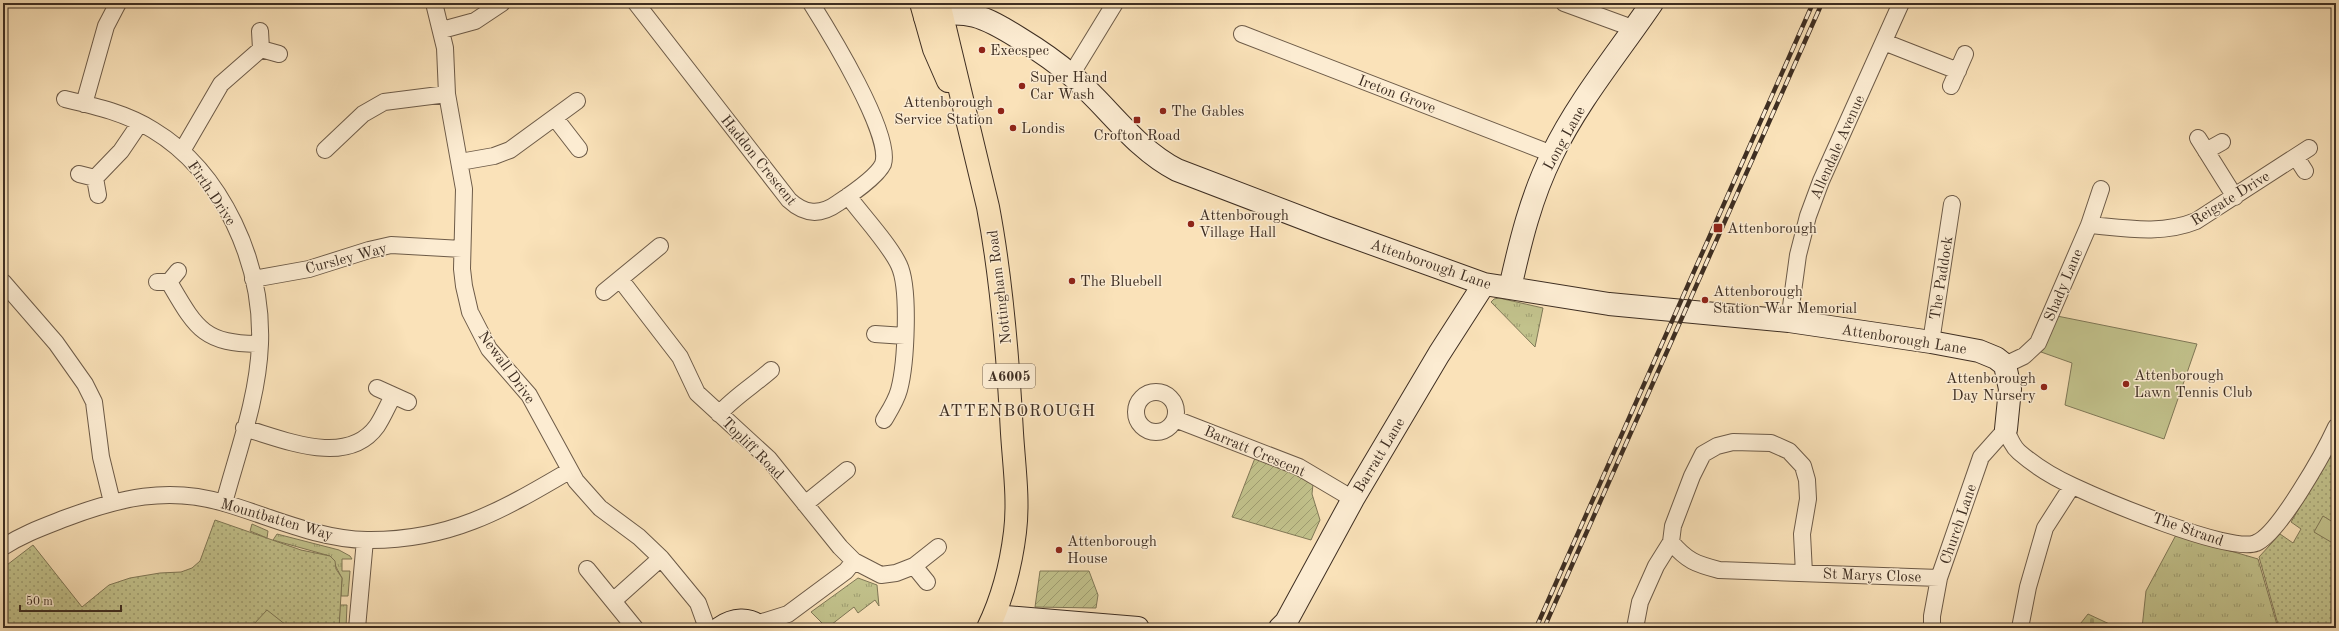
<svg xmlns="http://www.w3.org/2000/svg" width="2339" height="631" viewBox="0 0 2339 631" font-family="'Old Standard TT',serif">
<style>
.grass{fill:url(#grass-tufts);stroke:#807857}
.cemetery{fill:url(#cemetery-stones);stroke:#807857}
.park{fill:url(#park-dots);stroke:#807857}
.garden{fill:url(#garden-furrows);stroke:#807857}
.pitch{fill:#c2c28c;stroke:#807857}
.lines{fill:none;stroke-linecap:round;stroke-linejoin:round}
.street-casing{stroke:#6d5b48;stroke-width:18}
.secondary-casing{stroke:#3e2e22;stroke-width:24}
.primary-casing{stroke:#3e2e22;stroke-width:24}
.street{stroke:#fcecd2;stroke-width:16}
.secondary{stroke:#fcecd2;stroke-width:22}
.primary{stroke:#fae2b9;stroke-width:22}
.rail-casing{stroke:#3e2e22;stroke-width:4.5}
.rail{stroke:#fcecd2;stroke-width:3;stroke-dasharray:9;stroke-linecap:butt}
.poi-dot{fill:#8f2418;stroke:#fcecd2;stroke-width:1.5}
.labels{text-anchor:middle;stroke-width:3;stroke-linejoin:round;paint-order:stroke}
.shield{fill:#fcecd2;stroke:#776757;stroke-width:1}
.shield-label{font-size:14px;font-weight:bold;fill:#3e2e22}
.poi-label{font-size:15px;fill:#3e2e22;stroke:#fcecd2;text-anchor:start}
.street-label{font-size:15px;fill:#3e2e22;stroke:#fcecd2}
.quarter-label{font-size:17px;letter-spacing:1px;fill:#3e2e22;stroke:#fcecd2}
</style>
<defs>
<pattern id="grass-tufts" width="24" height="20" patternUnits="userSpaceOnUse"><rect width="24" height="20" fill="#c2c28c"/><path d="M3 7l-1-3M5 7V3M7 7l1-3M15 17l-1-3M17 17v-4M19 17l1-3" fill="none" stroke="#9f9e72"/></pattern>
<pattern id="cemetery-stones" width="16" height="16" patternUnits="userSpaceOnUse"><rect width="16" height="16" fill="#c2c28c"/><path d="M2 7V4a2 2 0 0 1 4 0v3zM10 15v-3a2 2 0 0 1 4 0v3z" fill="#9f9e72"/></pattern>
<pattern id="park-dots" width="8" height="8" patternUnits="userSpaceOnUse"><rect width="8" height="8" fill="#c2c28c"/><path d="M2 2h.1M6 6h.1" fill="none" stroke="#9f9e72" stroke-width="1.8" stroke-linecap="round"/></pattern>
<pattern id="garden-furrows" width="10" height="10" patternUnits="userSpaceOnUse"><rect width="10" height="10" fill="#c2c28c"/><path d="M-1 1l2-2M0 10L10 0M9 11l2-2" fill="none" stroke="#9f9e72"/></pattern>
</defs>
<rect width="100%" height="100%" fill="#fae2b9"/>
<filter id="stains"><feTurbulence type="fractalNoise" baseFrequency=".005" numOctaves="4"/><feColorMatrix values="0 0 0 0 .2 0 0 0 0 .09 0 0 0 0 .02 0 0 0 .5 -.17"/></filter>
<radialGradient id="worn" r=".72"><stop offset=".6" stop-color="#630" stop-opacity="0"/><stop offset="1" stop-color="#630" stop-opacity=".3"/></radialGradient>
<path class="grass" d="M1499,298L1543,308L1535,347L1491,302L1494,299Z
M252,524L268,531L267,538L250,531Z
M277,534L339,550L350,556L352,559H342V571H350L348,596H341L342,578L330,556L273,540Z
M2176,535L2258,559L2278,628H2142L2146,591Z
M858,578L877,585L879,606L875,600L858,613L854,607L827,628L811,612Z
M340,605H347L346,628H339Z"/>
<path class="cemetery" d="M2088,614L2118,628H2077Z"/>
<path class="park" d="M2336,446V628H2279L2259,557L2280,534L2293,543L2301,529L2291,522Z
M215,520L301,550L330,556L335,561L336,569L342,578L339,628H3V568L33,545L82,607L109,585L130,578L160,573L181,572L192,568L200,561Z"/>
<path class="garden" d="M1255,458L1280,467L1313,484L1312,494L1320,520L1311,540L1232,517Z
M1040,571H1089L1098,595L1096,608L1035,607Z"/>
<path class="pitch" d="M2057,316L2197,344L2164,439L2065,405L2072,363L2041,352Z
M2323,516L2336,524V545L2314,532Z
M267,610L286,625L283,628H254L253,625Z"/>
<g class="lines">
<defs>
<path id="street" d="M434,3L445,48L447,94L464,189L462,269L464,286L470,312L489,349L529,395L576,481L600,508L639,537L661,558L698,603L707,628
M636,3L789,200C804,214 820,216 838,203C850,195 877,177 883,164C893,135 828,30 811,3
M1564,3L1635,29
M442,30L475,21L502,3
M260,31L261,49L279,54
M1242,34L1552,154
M1884,42L1958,71
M1071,75L1115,3
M1951,86L1965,54
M65,99C95,106 126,113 153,130C223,172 263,264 260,344C258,398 238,451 224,503
M84,104L106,26L118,3
M555,118L579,149
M2198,138L2235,197
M325,150L363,114L384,102L447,94
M182,151L221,84L261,49
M2206,151L2222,142
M2296,157L2305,171
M460,162L494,156L510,150L577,101
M79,174L95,178L98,195
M95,178L121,151L140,123
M848,196C862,215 890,245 899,265C910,288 906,364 899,390C896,401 890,410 884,420
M2089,225C2124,228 2162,235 2196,221L2309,148
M253,279L309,269L369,250L391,245L462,249
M620,279L680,357L697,393L769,459L840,547L854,561L881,575L896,573L914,566L938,547
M3,282L56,343L85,384L94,402L101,457L112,502
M157,282H169L178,271
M169,282C196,328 203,344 260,344
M604,292L660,246
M1789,321L1798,255L1808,216L1821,181L1901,3
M875,334L905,336
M1931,342L1952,204
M2005,365L2024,356L2038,343L2089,225L2101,189
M377,388L408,402
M1136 412a20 20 0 1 1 40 0a20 20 0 1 1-40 0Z
M719,414C734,397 754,385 771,370
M1175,419L1299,467L1353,499
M244,428C283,439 347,468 377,426C383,417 388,405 393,396
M805,504L847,470
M1671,542C1687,561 1696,564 1719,570L1939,578
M3,547C23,534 43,527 66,518C119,498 168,486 224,503C272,517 317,539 367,540C449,541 501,511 569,471
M914,566L927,582
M587,569L635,628
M613,601L661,558
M756,624L788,614L846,571L854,561
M357,628L365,540
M1635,628L1640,602L1656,566L1671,542L1673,526L1692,476L1703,454L1717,446L1733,442L1771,443L1789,451L1803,466L1807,480L1808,499L1802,534L1804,573
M1932,628V616L1939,578L1981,457L2006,429C2009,437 2012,446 2019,452C2034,465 2055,478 2073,486C2103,500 2230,554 2256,543C2279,534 2325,451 2336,427
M2020,628L2028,587L2045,528L2072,486"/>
<path id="secondary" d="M925,17C967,8 984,16 1019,38C1037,49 1055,61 1071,75C1107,105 1134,148 1177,170L1326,227L1484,284L1609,304L1789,321L1931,342L1979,351L1996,358L2005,365L2010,389L2006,429
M1510,288C1520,243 1531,197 1552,155C1578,101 1618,53 1652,3
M994,616L1138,628
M720,628C733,619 749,617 761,628
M1280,628L1286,622L1353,499L1439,354L1484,284"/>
<path id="primary" d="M921,3L934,49L948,81
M939,3L988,207C1002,281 1008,357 1012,433C1014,465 1019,500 1015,532C1011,565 1002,599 988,628"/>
</defs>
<use href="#street" class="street-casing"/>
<use href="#secondary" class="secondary-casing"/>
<use href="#primary" class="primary-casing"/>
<use href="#street" class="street"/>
<use href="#secondary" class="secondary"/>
<use href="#primary" class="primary"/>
<defs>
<path id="rail" d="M1536,628L1813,3
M1544,628L1822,3"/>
</defs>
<use href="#rail" class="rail-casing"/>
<use href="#rail" class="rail"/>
</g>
<g class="poi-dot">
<circle cx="982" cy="50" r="4"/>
<circle cx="1022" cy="86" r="4"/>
<circle cx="1001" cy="111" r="4"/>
<circle cx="1163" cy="111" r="4"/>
<rect x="1133" y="116" width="8" height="8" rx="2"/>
<circle cx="1013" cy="128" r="4"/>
<circle cx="1191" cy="224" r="4"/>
<rect x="1713" y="223" width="10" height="10" rx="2"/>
<circle cx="1072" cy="281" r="4"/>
<circle cx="1705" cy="300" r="4"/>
<circle cx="2126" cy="384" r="4"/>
<circle cx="2044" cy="387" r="4"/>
<circle cx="1059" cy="550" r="4"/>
</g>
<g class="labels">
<rect class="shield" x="983" y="364" width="52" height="24" rx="3"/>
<g class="shield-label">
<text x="1009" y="381">A6005</text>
</g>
<g class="poi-label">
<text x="990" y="55">Execspec</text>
<text x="1030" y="82">Super Hand<tspan x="1030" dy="17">Car Wash</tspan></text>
<text x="993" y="107" text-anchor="end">Attenborough<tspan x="993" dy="17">Service Station</tspan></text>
<text x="1171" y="116">The Gables</text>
<text x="1021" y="133">Londis</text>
<text x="1137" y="140" text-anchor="middle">Crofton Road</text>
<text x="1199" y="220">Attenborough<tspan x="1199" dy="17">Village Hall</tspan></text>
<text x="1727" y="233">Attenborough</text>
<text x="1080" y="286">The Bluebell</text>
<text x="1713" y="296">Attenborough<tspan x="1713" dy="17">Station War Memorial</tspan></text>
<text x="2134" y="380">Attenborough<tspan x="2134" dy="17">Lawn Tennis Club</tspan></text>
<text x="2036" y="383" text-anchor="end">Attenborough<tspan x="2036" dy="17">Day Nursery</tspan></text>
<text x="1067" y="546">Attenborough<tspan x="1067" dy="17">House</tspan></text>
</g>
<g class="street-label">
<text transform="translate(1397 94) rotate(21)" y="5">Ireton Grove</text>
<text transform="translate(1564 138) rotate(-61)" y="5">Long Lane</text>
<text transform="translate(1837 147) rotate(-66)" y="5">Allendale Avenue</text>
<text transform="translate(759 160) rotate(51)" y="5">Haddon Crescent</text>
<text transform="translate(212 193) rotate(56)" y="5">Firth Drive</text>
<text transform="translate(2230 198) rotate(-32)" y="5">Reigate Drive</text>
<text transform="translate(346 258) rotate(-15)" y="5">Cursley Way</text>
<text transform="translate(1431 264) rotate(19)" y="5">Attenborough Lane</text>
<text transform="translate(1941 278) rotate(-81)" y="5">The Paddock</text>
<text transform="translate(2063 285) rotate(-67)" y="5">Shady Lane</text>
<text transform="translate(999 287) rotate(-97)" y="5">Nottingham Road</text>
<text transform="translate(1904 339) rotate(9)" y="5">Attenborough Lane</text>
<text transform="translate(507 367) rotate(54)" y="5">Newall Drive</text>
<text transform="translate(753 448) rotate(45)" y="5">Topliff Road</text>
<text transform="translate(1255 451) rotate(23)" y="5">Barratt Crescent</text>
<text transform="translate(1379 455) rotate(-59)" y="5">Barratt Lane</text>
<text transform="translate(277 519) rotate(16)" y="5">Mountbatten Way</text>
<text transform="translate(1958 524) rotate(-71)" y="5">Church Lane</text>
<text transform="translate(2188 529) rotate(19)" y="5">The Strand</text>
<text transform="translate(1872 575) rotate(2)" y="5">St Marys Close</text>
</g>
<g class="quarter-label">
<text x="1017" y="416">ATTENBOROUGH</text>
</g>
</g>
<rect width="2339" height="631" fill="none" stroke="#fae2b9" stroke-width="16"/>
<rect x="4" y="4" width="2331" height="623" fill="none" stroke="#3e2e22" stroke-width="2"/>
<rect x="8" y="8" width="2323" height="615" fill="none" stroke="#3e2e22"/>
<path d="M20 605v6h101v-6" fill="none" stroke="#3e2e22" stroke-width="2"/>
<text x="26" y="605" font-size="12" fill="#3e2e22" stroke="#fcecd2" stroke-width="3" paint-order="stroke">50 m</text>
<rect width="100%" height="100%" filter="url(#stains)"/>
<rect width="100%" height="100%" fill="url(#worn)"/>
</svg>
